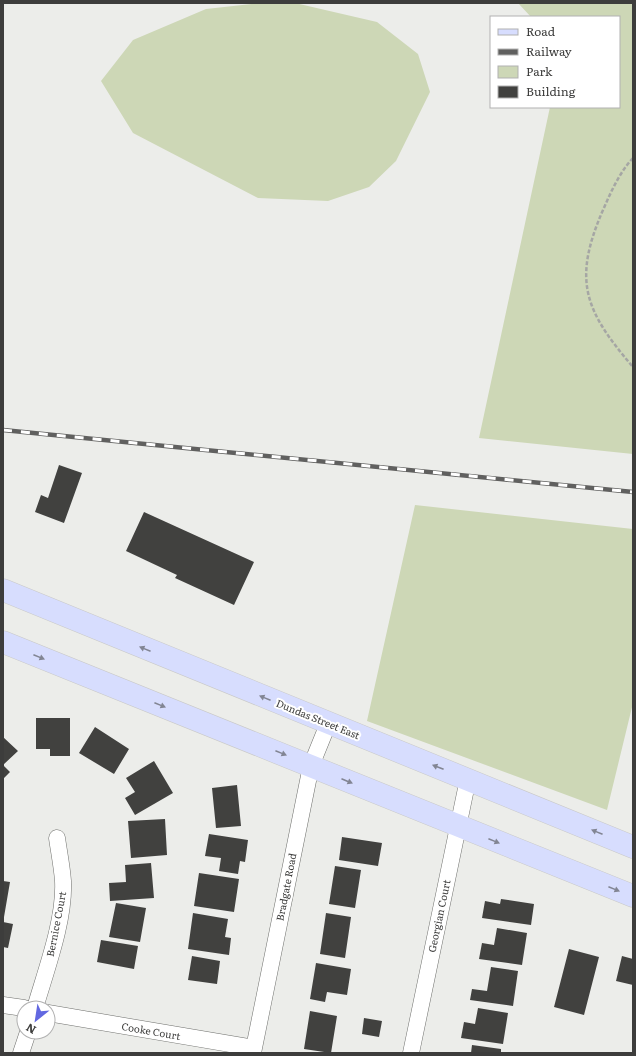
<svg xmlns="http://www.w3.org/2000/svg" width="636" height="1056" viewBox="0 0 636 1056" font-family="Literata,serif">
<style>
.green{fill:#cdd7b6}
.building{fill:#41413f}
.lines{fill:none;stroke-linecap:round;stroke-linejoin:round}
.minor-casing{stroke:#6f706d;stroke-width:17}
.primary-casing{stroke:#c9c9c8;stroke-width:23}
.path{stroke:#a5a6a4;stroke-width:2.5;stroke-dasharray:4 2;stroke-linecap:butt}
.minor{stroke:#fff;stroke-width:16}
.primary{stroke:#d7ddfe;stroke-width:22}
.rail-casing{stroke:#60605f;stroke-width:4.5}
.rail{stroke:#fff;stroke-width:3;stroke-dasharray:9;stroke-linecap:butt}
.oneway{fill:#828593}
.labels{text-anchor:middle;stroke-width:4;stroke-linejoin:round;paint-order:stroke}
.street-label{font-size:10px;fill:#3d3d3c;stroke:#fff}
</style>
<rect width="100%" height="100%" fill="#ecedea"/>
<path class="green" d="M260,3H295L377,22L418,54L430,92L396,161L369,187L328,201L258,198L133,133L101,81L133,40L206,9Z
M518,3H633V454L479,438L550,107H619V17H531Z
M415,505L633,529V703L607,810L367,721Z"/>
<path class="building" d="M59,465L82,473L64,523L35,512L41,495L48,498Z
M144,512L254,562L234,605L175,578L177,575L126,551Z
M36,718H70V756H50V749H36Z
M95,727L129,749L114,774L79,753Z
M3,737L18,751L3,765L10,772L3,779Z
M154,761L173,793L135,815L125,798L135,792L126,778Z
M237,785L241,826L216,828L212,788Z
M165,819L167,855L131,858L128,821Z
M209,834L248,840L245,862L240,861L238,874L219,871L221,858L205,856Z
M342,837L382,843L378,866L339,860Z
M151,863L154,898L110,901L109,883L126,882L125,865Z
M335,866L361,870L355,908L329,904Z
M199,873L239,879L234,912L194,906Z
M3,881L10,882L4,917H3Z
M501,899L534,904L531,925L482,918L485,901L500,904Z
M116,903L146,908L140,942L109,937Z
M193,913L228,919L225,937L231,938L229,955L188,949Z
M326,913L351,917L345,958L320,954Z
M3,922L13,924L8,948L3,947Z
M497,928L527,933L522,965L479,959L482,943L494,945Z
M101,940L138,946L134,969L97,962Z
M569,949L599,957L584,1015L554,1007Z
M192,956L220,961L217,984L188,980Z
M622,956L633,959V985L616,981Z
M316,963L351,969L347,995L327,992L325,1002L310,999Z
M491,967L518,971L513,1006L470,1000L472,989L487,991Z
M478,1008L508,1013L503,1044L461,1038L464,1022L475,1024Z
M310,1011L337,1016L331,1053L304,1049Z
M364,1018L382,1021L379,1037L362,1034Z
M472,1045L501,1049V1053H471Z"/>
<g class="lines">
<defs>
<path id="minor" d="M3,1005L24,1008
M35,1008C46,970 65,920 63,881C62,867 59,852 57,838
M48,1013L254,1048
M21,1053L28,1032
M253,1053L311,766L328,724
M411,1053L468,779"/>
<path id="primary" d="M3,590L633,847
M3,642L633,896"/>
</defs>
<use href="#minor" class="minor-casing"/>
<use href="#primary" class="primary-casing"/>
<path class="path" d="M633,158C619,173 611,192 603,210C572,281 585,311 633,367"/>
<use href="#minor" class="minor"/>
<use href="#primary" class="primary"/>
<defs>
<path id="rail" d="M3,430L633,492"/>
</defs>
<use href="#rail" class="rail-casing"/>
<use href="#rail" class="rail"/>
</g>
<defs><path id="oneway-solid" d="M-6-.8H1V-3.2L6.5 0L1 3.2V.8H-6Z"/></defs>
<g class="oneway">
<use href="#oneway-solid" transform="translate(145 649) rotate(-158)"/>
<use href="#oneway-solid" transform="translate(39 657) rotate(22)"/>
<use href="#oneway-solid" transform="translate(265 698) rotate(-158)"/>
<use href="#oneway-solid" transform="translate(160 705) rotate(22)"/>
<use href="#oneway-solid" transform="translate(281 753) rotate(22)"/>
<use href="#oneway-solid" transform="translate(438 767) rotate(-159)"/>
<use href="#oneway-solid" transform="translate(347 781) rotate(23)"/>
<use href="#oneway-solid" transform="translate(597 832) rotate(-158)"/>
<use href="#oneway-solid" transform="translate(494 841) rotate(22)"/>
<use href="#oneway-solid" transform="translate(614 889) rotate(22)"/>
</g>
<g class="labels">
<g class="street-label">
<text transform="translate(318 719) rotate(22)" y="4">Dundas Street East</text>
<text transform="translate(286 887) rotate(-79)" y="4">Bradgate Road</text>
<text transform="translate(439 916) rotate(-78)" y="4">Georgian Court</text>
<text transform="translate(56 924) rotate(-79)" y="4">Bernice Court</text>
<text transform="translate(151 1031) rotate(10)" y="4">Cooke Court</text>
</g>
</g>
<rect width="636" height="1056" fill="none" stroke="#3d3d3c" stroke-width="8"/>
<rect x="490" y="16" width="130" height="92" fill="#ffffff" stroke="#b1b1b1"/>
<rect x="498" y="29" width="20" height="6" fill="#d7ddfe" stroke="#b1b1b1"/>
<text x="526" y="36" font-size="12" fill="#3d3d3c">Road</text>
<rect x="498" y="49" width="20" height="6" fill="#60605f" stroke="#b1b1b1"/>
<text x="526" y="56" font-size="12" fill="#3d3d3c">Railway</text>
<rect x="498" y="66" width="20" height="12" fill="#cdd7b6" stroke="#b1b1b1"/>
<text x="526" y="76" font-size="12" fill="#3d3d3c">Park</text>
<rect x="498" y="86" width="20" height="12" fill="#41413f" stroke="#b1b1b1"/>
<text x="526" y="96" font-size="12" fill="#3d3d3c">Building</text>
<g transform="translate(36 1020) rotate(210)"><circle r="19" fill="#ffffff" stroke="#b1b1b1"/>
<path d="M0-3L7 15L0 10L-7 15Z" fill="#6268e1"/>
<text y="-6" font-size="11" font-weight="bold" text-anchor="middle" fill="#3d3d3c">N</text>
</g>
</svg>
